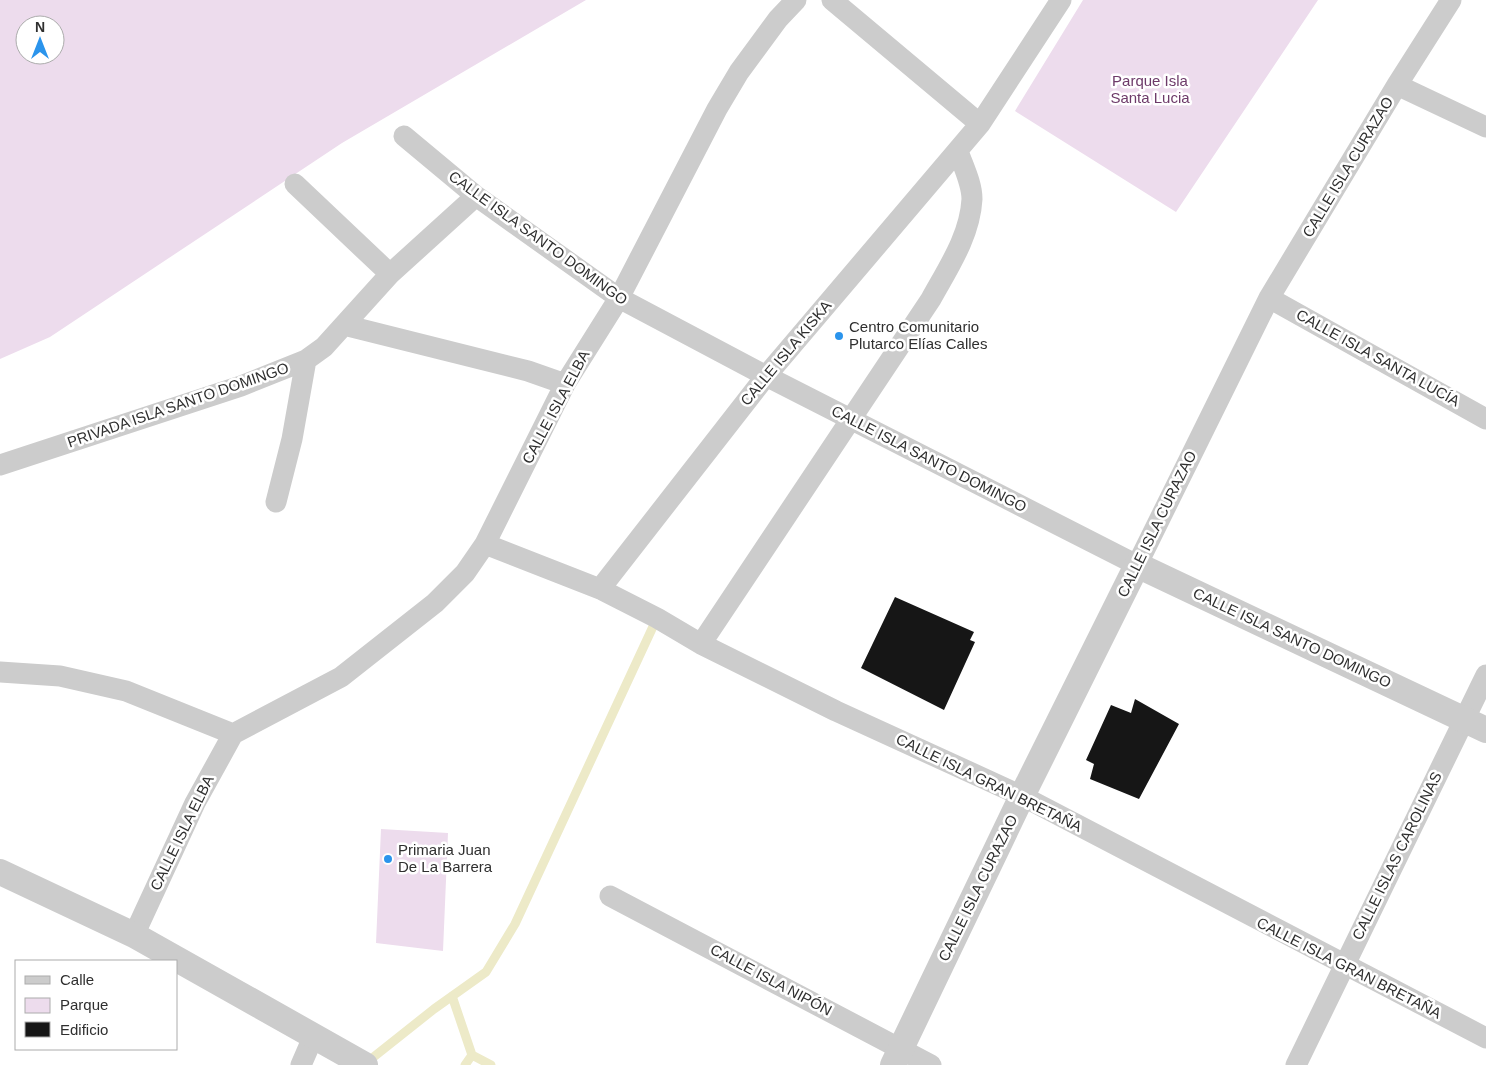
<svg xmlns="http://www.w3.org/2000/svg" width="1486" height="1065" viewBox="0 0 1486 1065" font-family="Arial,sans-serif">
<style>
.green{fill:#eddced;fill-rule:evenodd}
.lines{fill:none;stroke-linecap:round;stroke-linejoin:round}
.stream{stroke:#edeac8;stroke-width:9}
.building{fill:#161616}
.minor{stroke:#ccc;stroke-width:21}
.tertiary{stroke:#ccc;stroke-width:26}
.poi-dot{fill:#2b94ec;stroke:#fff;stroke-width:2}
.labels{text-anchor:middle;stroke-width:5;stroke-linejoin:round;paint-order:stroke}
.park-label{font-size:15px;fill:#6d3a69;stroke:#fff}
.street-label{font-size:15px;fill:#2f2f2f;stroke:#fff}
.poi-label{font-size:15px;fill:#2f2f2f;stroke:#fff;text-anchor:start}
</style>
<rect width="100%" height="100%" fill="#fff"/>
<path class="green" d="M0,0H586L342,143L50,337L0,359ZM25,25H55V55H25Z
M1083,0H1318L1176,212L1015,111Z
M381,829L448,833L443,951L376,943Z"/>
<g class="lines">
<path class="stream" d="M452,996L472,1055L465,1065
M472,1055L491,1065
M366,1063L434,1009L486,972L515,924L657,618"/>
</g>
<path class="building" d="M895,597L974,632L970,640L975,642L944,710L861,668Z
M1135,699L1179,724L1139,799L1090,779L1094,764L1086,760L1111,705L1131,713Z"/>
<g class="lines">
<path class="minor" d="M832,0L980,124
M1397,85L1486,127
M404,136L476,196L619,298L766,376L1137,565L1269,298L1397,85L1451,0
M295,184L390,274
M1269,298L1486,419
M344,325L528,371L565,384
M0,465L241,386L306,360L324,347L390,274L476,196
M276,502L292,439L306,360
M485,544L600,589L657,618L701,644L836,711L1022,796L1486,1038
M600,589L766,376L980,124L1061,0
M701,644L931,299C948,268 970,236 972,199C972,183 963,166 958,151
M0,672L60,676L126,691L233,734
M610,896L931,1065
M134,935L195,803L233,734L341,677L435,603L465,573L485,544L565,384L619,298L717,109L739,72L778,19L796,0
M301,1065L314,1035
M1296,1065L1486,675"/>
<path class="tertiary" d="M0,872L134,935L365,1065
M893,1065L1022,796L1137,565L1486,730"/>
</g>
<g class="poi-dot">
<circle cx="839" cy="336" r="5"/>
<circle cx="388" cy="859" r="5"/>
</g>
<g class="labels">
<g class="park-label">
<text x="1150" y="86">Parque Isla<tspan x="1150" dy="17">Santa Lucia</tspan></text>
</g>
<g class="street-label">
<text transform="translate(1348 167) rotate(-59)" y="5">CALLE ISLA CURAZAO</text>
<text transform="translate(538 238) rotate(36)" y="5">CALLE ISLA SANTO DOMINGO</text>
<text transform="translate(786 353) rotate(-50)" y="5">CALLE ISLA KISKA</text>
<text transform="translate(1378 358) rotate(29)" y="5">CALLE ISLA SANTA LUCÍA</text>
<text transform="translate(178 405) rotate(-19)" y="5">PRIVADA ISLA SANTO DOMINGO</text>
<text transform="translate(556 407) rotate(-62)" y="5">CALLE ISLA ELBA</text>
<text transform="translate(929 459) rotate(27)" y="5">CALLE ISLA SANTO DOMINGO</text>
<text transform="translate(1157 524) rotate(-64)" y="5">CALLE ISLA CURAZAO</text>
<text transform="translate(1292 638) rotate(25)" y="5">CALLE ISLA SANTO DOMINGO</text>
<text transform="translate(989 783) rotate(26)" y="5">CALLE ISLA GRAN BRETAÑA</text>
<text transform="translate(182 833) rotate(-64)" y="5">CALLE ISLA ELBA</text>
<text transform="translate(1397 856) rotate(-64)" y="5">CALLE ISLAS CAROLINAS</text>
<text transform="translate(978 888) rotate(-64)" y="5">CALLE ISLA CURAZAO</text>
<text transform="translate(1349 968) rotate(27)" y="5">CALLE ISLA GRAN BRETAÑA</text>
<text transform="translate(771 980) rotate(28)" y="5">CALLE ISLA NIPÓN</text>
</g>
<g class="poi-label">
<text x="849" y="332">Centro Comunitario<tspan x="849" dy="17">Plutarco Elías Calles</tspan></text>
<text x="398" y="855">Primaria Juan<tspan x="398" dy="17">De La Barrera</tspan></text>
</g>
</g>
<rect x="15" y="960" width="162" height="90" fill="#ffffff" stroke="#acacac"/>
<rect x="25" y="976" width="25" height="8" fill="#cccccc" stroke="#acacac"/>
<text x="60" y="985" font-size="15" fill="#2f2f2f">Calle</text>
<rect x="25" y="998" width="25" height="15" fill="#eddced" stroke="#acacac"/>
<text x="60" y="1010" font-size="15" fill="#2f2f2f">Parque</text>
<rect x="25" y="1022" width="25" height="15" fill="#161616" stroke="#acacac"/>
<text x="60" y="1035" font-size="15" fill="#2f2f2f">Edificio</text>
<g transform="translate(40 40)"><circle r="24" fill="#ffffff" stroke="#acacac"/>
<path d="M0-4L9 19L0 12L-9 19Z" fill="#2b94ec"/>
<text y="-8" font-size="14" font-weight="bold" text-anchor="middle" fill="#2f2f2f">N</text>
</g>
</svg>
